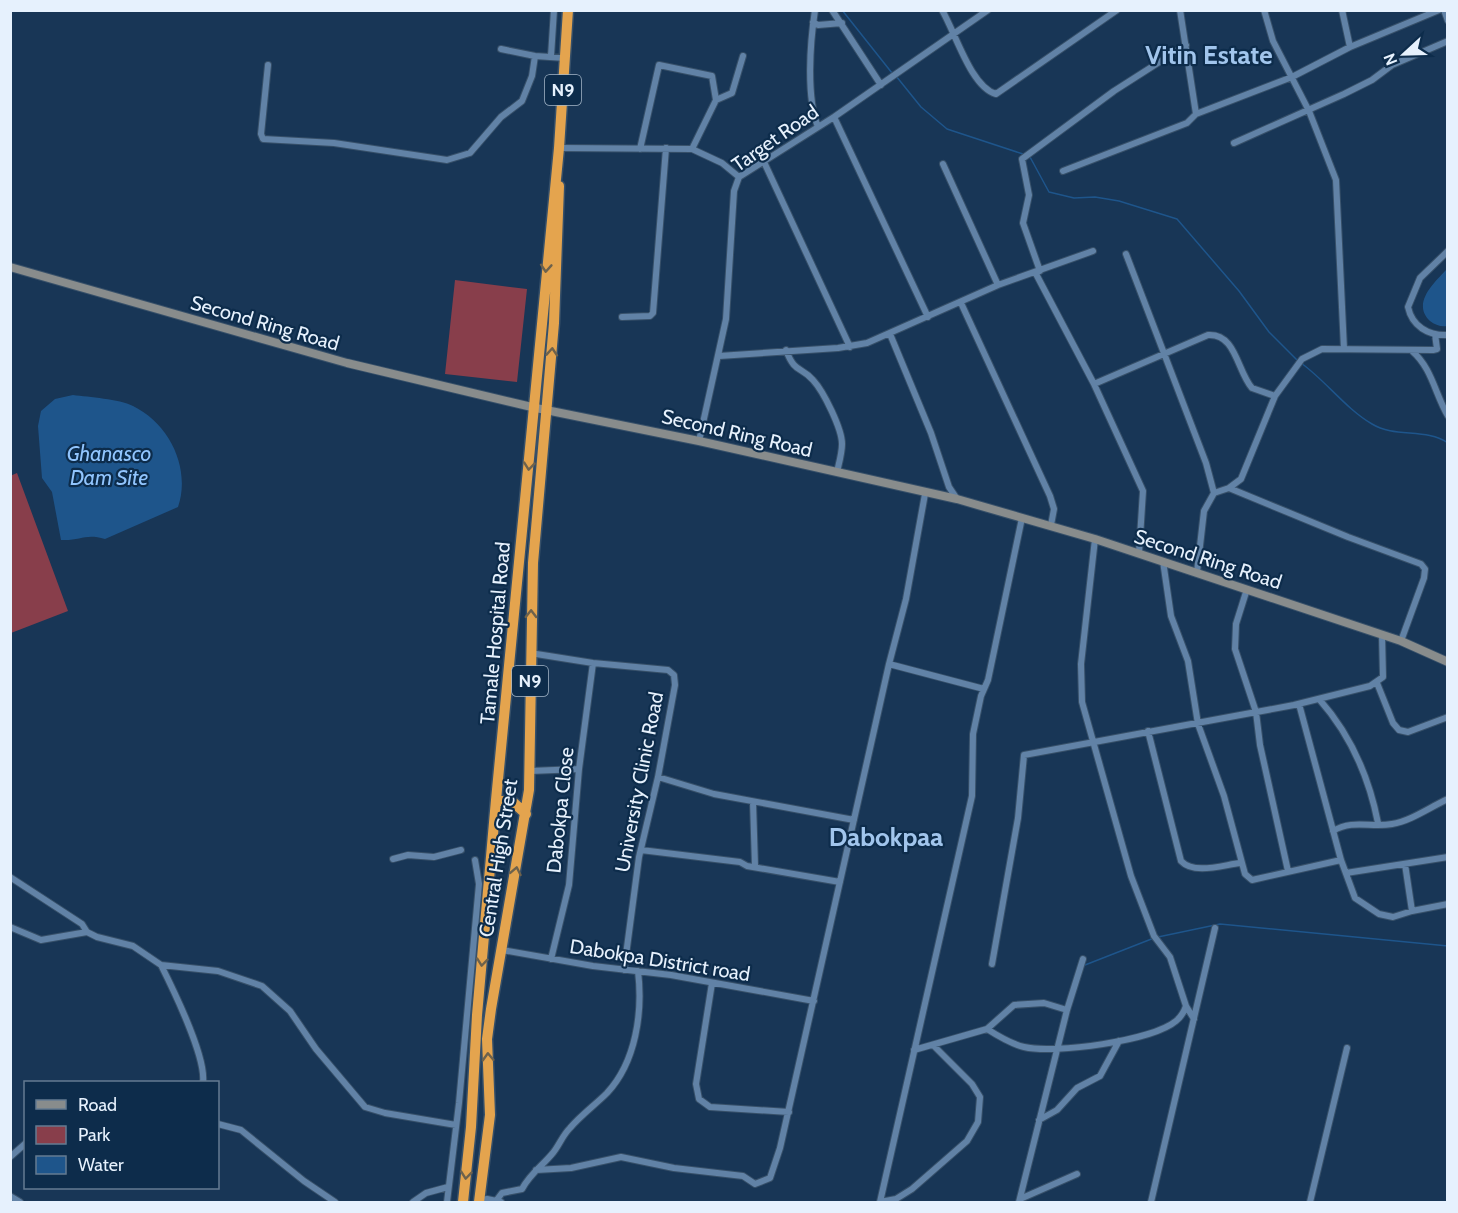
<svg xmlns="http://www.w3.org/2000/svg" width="1458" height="1213" viewBox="0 0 1458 1213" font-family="Cabin,sans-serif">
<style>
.green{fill:#883e4b}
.water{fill:#1e558b}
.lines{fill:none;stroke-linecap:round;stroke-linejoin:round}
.stream{stroke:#1e558b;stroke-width:1.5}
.street-casing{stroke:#375069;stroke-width:8}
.secondary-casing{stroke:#375069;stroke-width:10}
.highway-casing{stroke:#375069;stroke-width:13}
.street{stroke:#6182a6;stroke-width:6}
.secondary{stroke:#888c8c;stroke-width:8}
.highway{stroke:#e4a44e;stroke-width:10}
.oneway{stroke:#6e624c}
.labels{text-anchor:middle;stroke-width:4.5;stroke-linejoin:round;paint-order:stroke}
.shield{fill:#0d2c4b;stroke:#a5b6c8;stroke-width:1.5}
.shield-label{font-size:18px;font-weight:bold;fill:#e6f1fd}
.street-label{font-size:20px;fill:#e6f1fd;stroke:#0d2c4b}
.water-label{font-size:21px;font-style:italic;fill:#91c5fe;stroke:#0d2c4b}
.district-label{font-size:26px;font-weight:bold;fill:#a1c5ec;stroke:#0d2c4b}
</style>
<rect width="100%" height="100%" fill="#183656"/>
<path class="green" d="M455,280L527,289L517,382L445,374Z
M17,473L68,611L11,633L10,476Z"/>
<path class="water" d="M1447,269V326C1441,327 1435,325 1430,321C1411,303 1435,282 1447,269Z
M73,395C89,397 119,399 133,406C170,424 191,469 178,507L105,539C85,533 81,541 61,540L52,492L42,478L38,426L41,411L55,399Z"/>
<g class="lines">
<path class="stream" d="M842,10L892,73
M896,76L921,107L947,129L1023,154
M1030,157L1049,192L1074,198L1095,197L1119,201L1177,219L1239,291L1269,332L1297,360
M1301,363C1326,381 1345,408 1372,424C1395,438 1426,428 1448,443
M1158,937L1220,924L1448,946
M1085,965L1154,938"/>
<defs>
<path id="street" d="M815,10C810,43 806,97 818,127
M832,10L881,85
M942,10C956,34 971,87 996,94L1117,10
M1264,10L1273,41L1309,111L1336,180L1344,349
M1342,10L1350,47
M1444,10L1448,21
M813,22L818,25L842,23
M501,49L535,56L565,58
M551,56L554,10
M268,65L261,134L263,139L334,143L447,160L470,153L501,117L522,101L532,76L535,56
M716,100L732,93L743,56
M1196,114L1292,77L1350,47L1439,10
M834,117L928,317
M1234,143L1344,94L1372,80L1392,65L1448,41
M559,148L692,149L722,163L739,177
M640,149L659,65L712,76L716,100L692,149
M764,162L850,347
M943,164L998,285
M1063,171L1187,123L1196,114L1180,10
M1448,251L1420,278L1408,307C1412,326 1428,336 1448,335
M1126,254L1206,463L1214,493
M1040,271L1023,223L1029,195L1022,159L1114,91L1186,45
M1035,272L1094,384L1143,491L1139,553
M961,303L1050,496L1054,509L1051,525
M622,317L650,316L653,313L666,148
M890,334L931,433L949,487L957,499
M786,350C795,374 801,366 813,380C824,392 842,429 842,444C842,453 839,463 837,472
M1412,351C1432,368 1435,394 1448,416
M719,356L838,348L867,343L998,285L1093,251
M1094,384L1208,335C1236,333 1237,371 1252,388L1275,396
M699,441L726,319L734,191L739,177L834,117L988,10
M1229,488L1241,479L1275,396L1302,359L1322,349L1433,350L1437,349L1435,334
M1095,539L1081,664L1082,702L1131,876L1154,936L1170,957L1186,1006L1194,1019
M1163,561L1171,616L1188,661L1198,724L1224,796L1245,874L1252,880L1341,860
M1197,572L1204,511L1214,493L1229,488L1348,537L1421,564L1425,569L1424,578L1401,641
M1247,589L1236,624L1235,649L1256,712L1260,745L1288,871
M530,653L593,663L668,670L674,675L675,685L658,777L639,857L624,970
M889,664L984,689
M1377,683L1393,723L1399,730L1408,732L1448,717
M1319,699C1351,735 1369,777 1378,823
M1299,704L1341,860L1355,898L1379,914L1393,917L1412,911
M1148,731L1181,861C1194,875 1223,865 1240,863
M530,771L579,769
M658,777L714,794L854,820
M753,802L755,866
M1333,831C1353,819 1371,828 1392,824C1411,821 1430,807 1448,799
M641,850L740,862L747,866L840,882
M393,859L408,855L434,857L461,850
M1405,864L1412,911L1448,904
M1346,873L1448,857
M10,877L82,924L87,932L97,937L133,946L161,965L218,971L262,986L290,1011L316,1049L365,1107L385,1113L456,1125
M10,927L41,940L87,932
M502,950L593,966L671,975L814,1001
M551,959L569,885L579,769L593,663
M992,964L1018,818L1024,755L1294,705L1370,686L1383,677L1382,635
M161,965C173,989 206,1057 203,1082
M712,983L696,1084L699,1099L710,1107L789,1112
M987,1029C998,1036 1011,1044 1024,1047C1055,1054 1152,1041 1176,1021C1181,1017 1184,1012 1186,1006
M914,1050L987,1029L1014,1005L1044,1003L1067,1010
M1039,1120L1057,1110L1077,1088L1100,1076L1119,1041
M218,1124L241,1130L304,1181L335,1202
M10,1157L26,1143
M536,1170L571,1168L621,1157L674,1168L743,1176L755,1184L770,1178L780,1148L889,664L906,599L925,494
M10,1196L20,1202
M1020,1199L1077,1174
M479,1201L487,1199L501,1202
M496,1201L502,1193L522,1189C530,1174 542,1166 552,1154C559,1146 562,1136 570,1128C581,1115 595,1105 607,1093C636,1062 643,1012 638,971
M413,1202L426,1193L448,1187
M447,1202L459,1103L479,884L475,860
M880,1202L972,796L973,734L981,696L988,680L1022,518
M880,1202L896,1199L912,1189L967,1141L978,1122L980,1097L972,1084L933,1045
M1019,1202L1067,1010L1083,959
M1151,1202L1215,928
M1310,1202L1347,1048"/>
<path id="secondary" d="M10,267L347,363L536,408L699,441L957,499L1095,539L1401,641L1448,662"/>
<path id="highway" d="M496,800L514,803L526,814
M463,1202L471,1127L477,1015L496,800L559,148L568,10
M479,1202L490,1115L487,1039L491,1009L529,790L533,563L554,323L559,186"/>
</defs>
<use href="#street" class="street-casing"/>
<use href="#secondary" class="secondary-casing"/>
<use href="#highway" class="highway-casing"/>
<use href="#street" class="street"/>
<use href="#secondary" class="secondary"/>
<use href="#highway" class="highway"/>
</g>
<defs><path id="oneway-chevron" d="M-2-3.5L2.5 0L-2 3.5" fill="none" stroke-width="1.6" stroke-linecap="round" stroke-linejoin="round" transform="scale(1.5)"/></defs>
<g class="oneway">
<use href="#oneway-chevron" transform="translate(546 268) rotate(94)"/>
<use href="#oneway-chevron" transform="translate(552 352) rotate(-86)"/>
<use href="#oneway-chevron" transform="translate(529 466) rotate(96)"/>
<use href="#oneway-chevron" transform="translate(531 614) rotate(-89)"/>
<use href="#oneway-chevron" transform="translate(516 871) rotate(-79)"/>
<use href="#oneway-chevron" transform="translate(482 962) rotate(96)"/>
<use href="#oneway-chevron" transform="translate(488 1057) rotate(-92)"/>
<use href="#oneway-chevron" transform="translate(466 1175) rotate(96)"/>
</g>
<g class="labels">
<g class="shield">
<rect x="545" y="75" width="36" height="30" rx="4.5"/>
<rect x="512" y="666" width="36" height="30" rx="4.5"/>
</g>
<g class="shield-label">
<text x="563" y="96">N9</text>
<text x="530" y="687">N9</text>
</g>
<g class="street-label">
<text transform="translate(775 138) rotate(-35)" y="7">Target Road</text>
<text transform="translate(265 323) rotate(16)" y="7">Second Ring Road</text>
<text transform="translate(737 433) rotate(13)" y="7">Second Ring Road</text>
<text transform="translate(1208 559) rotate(18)" y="7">Second Ring Road</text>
<text transform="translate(495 633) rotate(-85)" y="7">Tamale Hospital Road</text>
<text transform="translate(639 782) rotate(-79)" y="7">University Clinic Road</text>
<text transform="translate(560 810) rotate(-84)" y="7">Dabokpa Close</text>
<text transform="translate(498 858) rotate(-81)" y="7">Central High Street</text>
<text transform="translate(660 960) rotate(9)" y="7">Dabokpa District road</text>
</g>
<g class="water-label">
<text x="109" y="461">Ghanasco<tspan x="109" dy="24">Dam Site</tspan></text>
</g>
<g class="district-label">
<text x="1209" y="64">Vitin Estate</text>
<text x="886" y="846">Dabokpaa</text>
</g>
</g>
<rect width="1458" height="1213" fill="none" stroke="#e6f1fd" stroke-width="24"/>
<rect x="24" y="1081" width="195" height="108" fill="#0d2c4b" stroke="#647b92" stroke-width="1.5"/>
<rect x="36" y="1100" width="30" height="9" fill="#888c8c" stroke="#647b92" stroke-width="1.5"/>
<text x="78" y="1111" font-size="18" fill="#e6f1fd">Road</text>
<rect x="36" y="1126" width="30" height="18" fill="#883e4b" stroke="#647b92" stroke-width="1.5"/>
<text x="78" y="1141" font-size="18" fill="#e6f1fd">Park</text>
<rect x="36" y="1156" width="30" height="18" fill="#1e558b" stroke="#647b92" stroke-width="1.5"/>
<text x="78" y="1171" font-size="18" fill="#e6f1fd">Water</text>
<g transform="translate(1404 54) rotate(248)" stroke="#0d2c4b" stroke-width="4.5" paint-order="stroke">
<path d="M0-4.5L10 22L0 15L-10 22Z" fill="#e6f1fd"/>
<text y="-9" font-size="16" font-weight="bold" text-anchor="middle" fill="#e6f1fd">N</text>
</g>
</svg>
